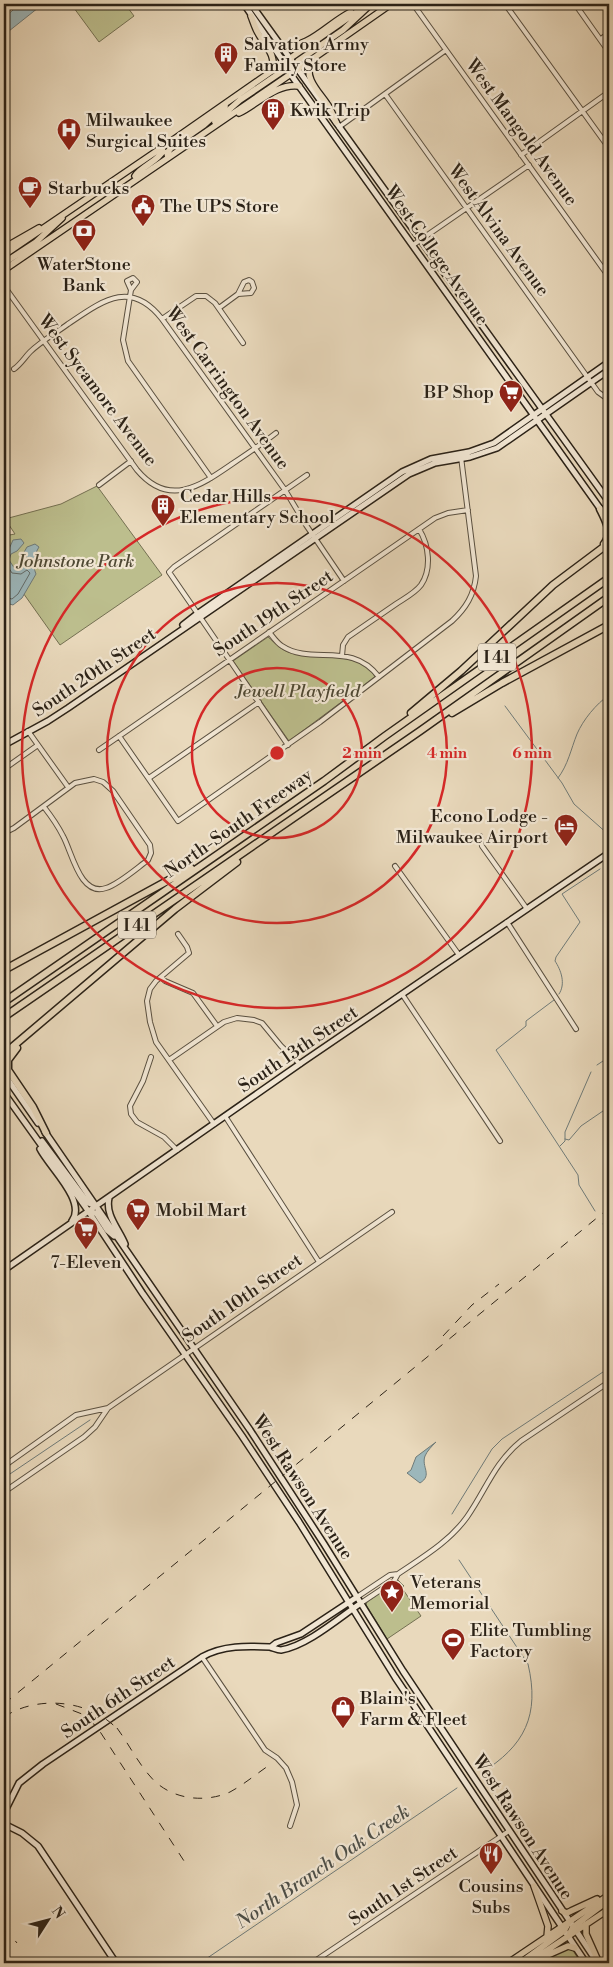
<svg xmlns="http://www.w3.org/2000/svg" width="613" height="1967" viewBox="0 0 613 1967" font-family="'Libre Bodoni',serif">
<style>
.green{fill:#bcbe8d;stroke:#747052}
.water{fill:#9cb7bb;stroke:#6f7b79}
.lines{fill:none;stroke-linecap:round;stroke-linejoin:round}
.shore{stroke:#646c69;stroke-width:1}
.stream{stroke:#6f7b79;stroke-width:1}
.street-casing{stroke:#5a5040;stroke-width:6}
.secondary-casing{stroke:#2b2217;stroke-width:8}
.primary-casing{stroke:#2b2217;stroke-width:8}
.highway-casing{stroke:#2b2217;stroke-width:9}
.street{stroke:#f1e6d3;stroke-width:4}
.secondary{stroke:#f1e6d3;stroke-width:5}
.primary{stroke:#e9d9bc;stroke-width:5.5}
.highway{stroke:#e9d9bc;stroke-width:6}
.rail{stroke:#2b2217;stroke-width:1;stroke-dasharray:9 9;stroke-linecap:butt}
.ring{fill:none;stroke:#d62828;stroke-width:2.5}
.labels{text-anchor:middle;stroke-width:4.5;stroke-linejoin:round;paint-order:stroke}
.shield{fill:#f1e6d3;stroke:#665d4f;stroke-width:1}
.shield-label{font-size:16px;font-weight:bold;fill:#2b2217}
.poi-label{font-size:18px;fill:#2b2217;stroke:#f1e6d3;text-anchor:start}
.street-label{font-size:18px;fill:#2b2217;stroke:#f1e6d3}
.park-label{font-size:18px;font-style:italic;fill:#4f4934;stroke:#f1e6d3}
.water-label{font-size:19px;font-style:italic;fill:#4d4f48;stroke:#f1e6d3}
.centre{fill:#d62828;stroke:#f1e6d3;stroke-width:2.5}
.ring-label{font-size:15px;text-anchor:middle;font-weight:bold;fill:#d62828;stroke:#f1e6d3;stroke-width:4.5;stroke-linejoin:round;paint-order:stroke}
</style>
<rect width="100%" height="100%" fill="#e9d9bc"/>
<filter id="stains"><feTurbulence type="fractalNoise" baseFrequency=".004" numOctaves="4"/><feColorMatrix values="0 0 0 0 .2 0 0 0 0 .09 0 0 0 0 .02 0 0 0 .5 -.17"/></filter>
<radialGradient id="worn" r=".72"><stop offset=".6" stop-color="#630" stop-opacity="0"/><stop offset="1" stop-color="#630" stop-opacity=".3"/></radialGradient>
<path class="green" d="M71,4H125L134,16L99,42Z
M97,486L162,575L60,645L4,566V536L15,534L5,519L61,504Z
M268,637C275,643 281,650 291,653C313,659 364,651 375,677L289,741L233,661Z
M398,1580L404,1586L402,1588L421,1616L387,1639L366,1605L367,1602Z
M566,1948L572,1949L577,1957L568,1963H536Z"/>
<path class="water" d="M19,4H43L9,31L4,24V15L11,12Z
M21,539L24,543L17,551L11,554L9,560L15,569H21L23,564L29,565V559L23,554L27,547L35,544L39,547C34,555 32,565 36,574L22,598L13,605L6,603L4,598V552L9,549L13,540Z
M436,1442C432,1446 427,1451 425,1456C421,1467 433,1475 420,1483L407,1473L411,1470L416,1457Z"/>
<g class="lines">
<path class="shore" d="M4,556L5,562L12,573L21,574L27,570L30,573L18,594L12,599L4,597"/>
<path class="stream" d="M505,706L562,783L574,804L609,835
M558,778C568,765 571,749 577,734C583,720 596,704 609,695
M607,864L609,862
M559,994C566,984 561,970 555,961L556,957L580,922L562,894L600,869
M554,1000L526,1021V1026L496,1050L578,1175L579,1185L595,1211
M597,1065L609,1057
M565,1139L569,1140L581,1126L603,1111
M560,1146L565,1141V1132L591,1072
M603,1224L609,1233
M4,1478L90,1420
M452,1514L492,1449L502,1439L609,1368
M459,1560L528,1664C540,1715 525,1746 481,1773
M200,1963L457,1788"/>
<defs>
<path id="street" d="M413,4L609,277
M505,4L609,148
M575,4L609,52
M601,39L609,33
M385,94L593,385L598,392L609,400
M339,127L446,50
M521,155L609,92
M413,245L529,165
M4,286L137,470C169,508 200,486 232,464C247,454 262,444 276,433
M131,290L137,282L133,278L127,281L131,290L123,340L128,361L211,478
M219,308L238,294L251,293L254,288L252,282L249,280L244,282L238,294
M162,319L196,296H206L215,303L243,343
M14,369C21,364 25,357 30,352C41,341 56,333 68,324C101,302 130,278 162,319L285,490L306,525L344,581
M99,485L131,461
M269,632C273,637 277,643 282,646C312,666 351,640 379,677
M342,656L343,645L348,637C364,626 380,615 396,604C405,598 415,593 421,585C432,569 429,545 419,529
M28,731L68,787
M119,736L178,821L320,722L452,621C466,608 474,595 476,576L461,457
M288,745L169,572L174,567L307,475
M99,750L435,518L448,513L468,510
M4,769L38,745
M149,778L259,702
M4,833L14,828L75,783L94,779L103,782L113,791L150,845L151,853L148,860C137,868 119,884 106,888C80,897 72,852 63,836C58,826 51,816 44,807
M480,836L482,846L527,909
M395,866L459,955
M507,922L576,1029
M178,934L187,947L189,953L156,981L150,989L147,1001L150,1022L156,1042L214,1124
M161,977L165,981L193,993L217,1026
M402,994L500,1141
M151,1057L143,1081L130,1106L131,1114L137,1122L164,1137L177,1150
M169,1060L224,1022L237,1018L254,1020L262,1023L281,1046L300,1064
M225,1116L319,1262
M4,1466L76,1415L108,1408
M4,1492L84,1437L95,1427L108,1408L392,1212
M357,1597L390,1575L398,1574C423,1557 449,1542 467,1517C486,1490 494,1463 521,1441L609,1382
M361,1603L394,1581L398,1574
M202,1657L265,1750L277,1758L286,1768L292,1782L297,1805L290,1826
M312,1963L509,1831"/>
<path id="secondary" d="M244,4L285,64
M251,4L609,502
M289,72L609,521
M183,625L197,614L402,472L431,459L469,452L494,443L609,362
M4,745L48,721L68,708L409,474L435,463L470,457L497,448L609,370
M4,1074L38,1123
M4,1093L89,1212L143,1294L242,1436L299,1522L395,1677L586,1963
M45,1132L250,1430L324,1544L403,1671L595,1959
M42,1141L88,1203L96,1206
M40,1149C49,1167 87,1201 72,1221
M109,1198C105,1215 119,1229 125,1244
M89,1212L96,1213L107,1230L114,1236
M4,1270L304,1061L609,853
M271,1647L276,1643L301,1634L357,1597
M4,1813L19,1783L43,1764L202,1657C223,1645 247,1646 270,1647C274,1648 277,1650 281,1650C307,1646 339,1618 361,1603
M4,1824L22,1833L38,1846L116,1963"/>
<path id="primary" d="M251,16C253,21 255,27 257,31C264,45 277,54 272,71
M282,46C309,49 328,23 351,12
M311,62C303,77 319,92 327,104C331,109 333,116 336,122
M291,71L298,61L343,30L371,4
M239,113C258,104 276,83 299,86
M215,122L240,100L287,68L290,64L291,58
M168,157L167,153L171,148L204,125L225,106
M135,176C142,166 158,161 163,151L161,148
M4,248L39,228
M4,255L173,140L368,4
M4,263L36,242L62,218
M4,270L298,69L391,4
M534,1886L548,1926L547,1937
M562,1911L567,1913L571,1911L597,1899
M586,1924V1934L599,1963
M569,1935L573,1927L609,1900
M541,1958L568,1946L575,1948
M508,1963L609,1895
M520,1963L564,1931L568,1924
M528,1963L609,1909"/>
<path id="highway" d="M600,509C606,521 613,533 604,544
M411,713L461,671L553,585L609,543
M452,713L502,683L609,625
M4,970L191,868
M4,1002L324,781L385,736L609,578
M4,1017L420,731L609,597
M17,1048L8,1060V1070L33,1107L46,1133
M4,1054L175,909L237,862"/>
</defs>
<use href="#street" class="street-casing"/>
<use href="#secondary" class="secondary-casing"/>
<use href="#primary" class="primary-casing"/>
<use href="#highway" class="highway-casing"/>
<use href="#street" class="street"/>
<use href="#secondary" class="secondary"/>
<use href="#primary" class="primary"/>
<use href="#highway" class="highway"/>
<path class="rail" d="M443,1336L472,1305L499,1284
M4,1704L609,1208
M56,1704L82,1714L97,1727L186,1864
M4,1717C38,1694 93,1700 120,1732
M117,1728C128,1743 137,1761 149,1775C168,1799 203,1804 230,1792C243,1785 255,1775 268,1766
M4,1927L17,1943"/>
</g>
<g class="ring">
<circle cx="277" cy="753" r="85"/>
<circle cx="277" cy="753" r="170"/>
<circle cx="277" cy="753" r="255"/>
</g>
<defs>
<symbol id="building-pin" viewBox="-11 -11 22 30"><path d="M0 17L-7.5 6A9.5 9.5 0 1 1 7.5 6Z" fill="#8f2418" stroke="#f1e6d3"/><path d="M-4-6H4V6H1V3H-1V6H-4ZM-2.5-4.3h1.7v1.8h-1.7ZM.8-4.3h1.7v1.8H.8ZM-2.5-1h1.7V.8h-1.7ZM.8-1h1.7V.8H.8Z" fill="#fff"/></symbol>
<symbol id="hospital-pin" viewBox="-11 -11 22 30"><path d="M0 17L-7.5 6A9.5 9.5 0 1 1 7.5 6Z" fill="#8f2418" stroke="#f1e6d3"/><path d="M-5-5h3v3.5h4V-5h3V5h-3V1.5h-4V5h-3Z" fill="#fff"/></symbol>
<symbol id="cafe-pin" viewBox="-11 -11 22 30"><path d="M0 17L-7.5 6A9.5 9.5 0 1 1 7.5 6Z" fill="#8f2418" stroke="#f1e6d3"/><path d="M-5.5-4.5H6V0H3Q3 3.5 0 3.5H-2.5Q-5.5 3.5-5.5 0ZM3-3.2v2h1.7v-2ZM-6 4.5H4V6H-6Z" fill="#fff"/></symbol>
<symbol id="civic-pin" viewBox="-11 -11 22 30"><path d="M0 17L-7.5 6A9.5 9.5 0 1 1 7.5 6Z" fill="#8f2418" stroke="#f1e6d3"/><path d="M-.6-6.5H3V-4.5H.6V-3L4-1V1h2V6H-6V1h2V-1L-.6-3ZM-1.2 2.5V6h2.4V2.5Z" fill="#fff"/></symbol>
<symbol id="bank-pin" viewBox="-11 -11 22 30"><path d="M0 17L-7.5 6A9.5 9.5 0 1 1 7.5 6Z" fill="#8f2418" stroke="#f1e6d3"/><path d="M-6-4H6V4H-6ZM0-2.3a2.3 2.3 0 1 0 0 4.6a2.3 2.3 0 1 0 0-4.6Z" fill="#fff"/></symbol>
<symbol id="supermarket-pin" viewBox="-11 -11 22 30"><path d="M0 17L-7.5 6A9.5 9.5 0 1 1 7.5 6Z" fill="#8f2418" stroke="#f1e6d3"/><path d="M-6-5.5h2.5l.6 2H6L4.5 2H-2.5L-4.4-4H-6ZM-1.5 3.2a1.3 1.3 0 1 0 .1 0ZM3 3.2a1.3 1.3 0 1 0 .1 0Z" fill="#fff"/></symbol>
<symbol id="hotel-pin" viewBox="-11 -11 22 30"><path d="M0 17L-7.5 6A9.5 9.5 0 1 1 7.5 6Z" fill="#8f2418" stroke="#f1e6d3"/><path d="M-6-4.5h1.5V1H6V5H4.5V3h-9V5H-6ZM-4 0a1.8 1.8 0 1 1 3.6 0ZM.5 0V-2.5h3Q6-2.5 6 0Z" fill="#fff"/></symbol>
<symbol id="sight-pin" viewBox="-11 -11 22 30"><path d="M0 17L-7.5 6A9.5 9.5 0 1 1 7.5 6Z" fill="#8f2418" stroke="#f1e6d3"/><path d="M0-6L1.8-2.2L6-1.7L2.9 1.2L3.7 5.4L0 3.3L-3.7 5.4L-2.9 1.2L-6-1.7L-1.8-2.2Z" fill="#fff"/></symbol>
<symbol id="stadium-pin" viewBox="-11 -11 22 30"><path d="M0 17L-7.5 6A9.5 9.5 0 1 1 7.5 6Z" fill="#8f2418" stroke="#f1e6d3"/><path d="M0-5a6.5 5 0 1 0 0 10a6.5 5 0 1 0 0-10ZM-3.5-1.8h7v3.6h-7Z" fill="#fff"/></symbol>
<symbol id="shop-pin" viewBox="-11 -11 22 30"><path d="M0 17L-7.5 6A9.5 9.5 0 1 1 7.5 6Z" fill="#8f2418" stroke="#f1e6d3"/><path d="M-5-2.5h2.3a2.7 3.5 0 0 1 5.4 0H5L5.5 6h-11ZM-1.5-2.5h3a1.5 2.3 0 0 0-3 0Z" fill="#fff"/></symbol>
<symbol id="restaurant-pin" viewBox="-11 -11 22 30"><path d="M0 17L-7.5 6A9.5 9.5 0 1 1 7.5 6Z" fill="#8f2418" stroke="#f1e6d3"/><path d="M-5-6h1v4h1v-4h1v4h1v-4h1v5L-1.5 .5V6h-2V.5L-5-1ZM5-6V6H3V1.5H1.5Q1.5-4 5-6Z" fill="#fff"/></symbol>
</defs>
<g fill-rule="evenodd">
<use href="#building-pin" x="212" y="40" width="28" height="38"/>
<use href="#building-pin" x="259" y="96" width="28" height="38"/>
<use href="#hospital-pin" x="55" y="116" width="28" height="38"/>
<use href="#cafe-pin" x="16" y="174" width="28" height="38"/>
<use href="#civic-pin" x="129" y="192" width="28" height="38"/>
<use href="#bank-pin" x="70" y="217" width="28" height="38"/>
<use href="#supermarket-pin" x="497" y="378" width="28" height="38"/>
<use href="#building-pin" x="149" y="492" width="28" height="38"/>
<use href="#hotel-pin" x="552" y="812" width="28" height="38"/>
<use href="#supermarket-pin" x="124" y="1196" width="28" height="38"/>
<use href="#supermarket-pin" x="72" y="1215" width="28" height="38"/>
<use href="#sight-pin" x="378" y="1578" width="28" height="38"/>
<use href="#stadium-pin" x="439" y="1626" width="28" height="38"/>
<use href="#shop-pin" x="329" y="1694" width="28" height="38"/>
<use href="#restaurant-pin" x="477" y="1840" width="28" height="38"/>
</g>
<g class="labels">
<g class="shield">
<rect x="478" y="643.5" width="38" height="27" rx="4"/>
<rect x="118" y="911.5" width="38" height="27" rx="4"/>
</g>
<g class="shield-label">
<text x="497" y="663">I 41</text>
<text x="137" y="931">I 41</text>
</g>
<g class="poi-label">
<text x="244" y="50">Salvation Army<tspan x="244" dy="21">Family Store</tspan></text>
<text x="290" y="116">Kwik Trip</text>
<text x="86" y="126">Milwaukee<tspan x="86" dy="21">Surgical Suites</tspan></text>
<text x="48" y="194">Starbucks</text>
<text x="160" y="212">The UPS Store</text>
<text x="84" y="270" text-anchor="middle">WaterStone<tspan x="84" dy="21">Bank</tspan></text>
<text x="494" y="398" text-anchor="end">BP Shop</text>
<text x="180" y="502">Cedar Hills<tspan x="180" dy="21">Elementary School</tspan></text>
<text x="548" y="822" text-anchor="end">Econo Lodge -<tspan x="548" dy="21">Milwaukee Airport</tspan></text>
<text x="156" y="1216">Mobil Mart</text>
<text x="86" y="1268" text-anchor="middle">7-Eleven</text>
<text x="410" y="1588">Veterans<tspan x="410" dy="21">Memorial</tspan></text>
<text x="470" y="1636">Elite Tumbling<tspan x="470" dy="21">Factory</tspan></text>
<text x="360" y="1704">Blain's<tspan x="360" dy="21">Farm &amp; Fleet</tspan></text>
<text x="491" y="1892" text-anchor="middle">Cousins<tspan x="491" dy="21">Subs</tspan></text>
</g>
<g class="street-label">
<text transform="translate(522 132) rotate(54)" y="6">West Mangold Avenue</text>
<text transform="translate(499 230) rotate(54)" y="6">West Alvina Avenue</text>
<text transform="translate(437 255) rotate(55)" y="6">West College Avenue</text>
<text transform="translate(228 388) rotate(54)" y="6">West Carrington Avenue</text>
<text transform="translate(98 390) rotate(53)" y="6">West Sycamore Avenue</text>
<text transform="translate(273 613) rotate(-34)" y="6">South 19th Street</text>
<text transform="translate(94 672) rotate(-34)" y="6">South 20th Street</text>
<text transform="translate(238 823) rotate(-35)" y="6">North-South Freeway</text>
<text transform="translate(298 1049) rotate(-34)" y="6">South 13th Street</text>
<text transform="translate(242 1298) rotate(-35)" y="6">South 10th Street</text>
<text transform="translate(303 1487) rotate(57)" y="6">West Rawson Avenue</text>
<text transform="translate(118 1697) rotate(-34)" y="6">South 6th Street</text>
<text transform="translate(523 1827) rotate(57)" y="6">West Rawson Avenue</text>
<text transform="translate(403 1886) rotate(-34)" y="6">South 1st Street</text>
</g>
<g class="park-label">
<text x="76" y="567">Johnstone Park</text>
<text x="298" y="697">Jewell Playfield</text>
</g>
<g class="water-label">
<text transform="translate(322 1866) rotate(-34)" y="7">North Branch Oak Creek</text>
</g>
</g>
<circle cx="277" cy="753" r="8" class="centre"/>
<g class="ring-label">
<text x="362" y="758">2 min</text>
<text x="447" y="758">4 min</text>
<text x="532" y="758">6 min</text>
</g>
<rect width="613" height="1967" fill="none" stroke="#e9d9bc" stroke-width="20"/>
<rect x="5" y="5" width="603" height="1957" fill="none" stroke="#2b2217" stroke-width="2.5"/>
<rect x="10" y="10" width="593" height="1947" fill="none" stroke="#2b2217"/>
<g transform="translate(48 1920) rotate(54)" stroke="#f1e6d3" stroke-width="4" paint-order="stroke">
<path d="M0-4L9 19L0 12L-9 19Z" fill="#2b2217"/>
<text y="-8" font-size="14" font-weight="bold" text-anchor="middle" fill="#2b2217">N</text>
</g>
<rect width="100%" height="100%" filter="url(#stains)"/>
<rect width="100%" height="100%" fill="url(#worn)"/>
</svg>
